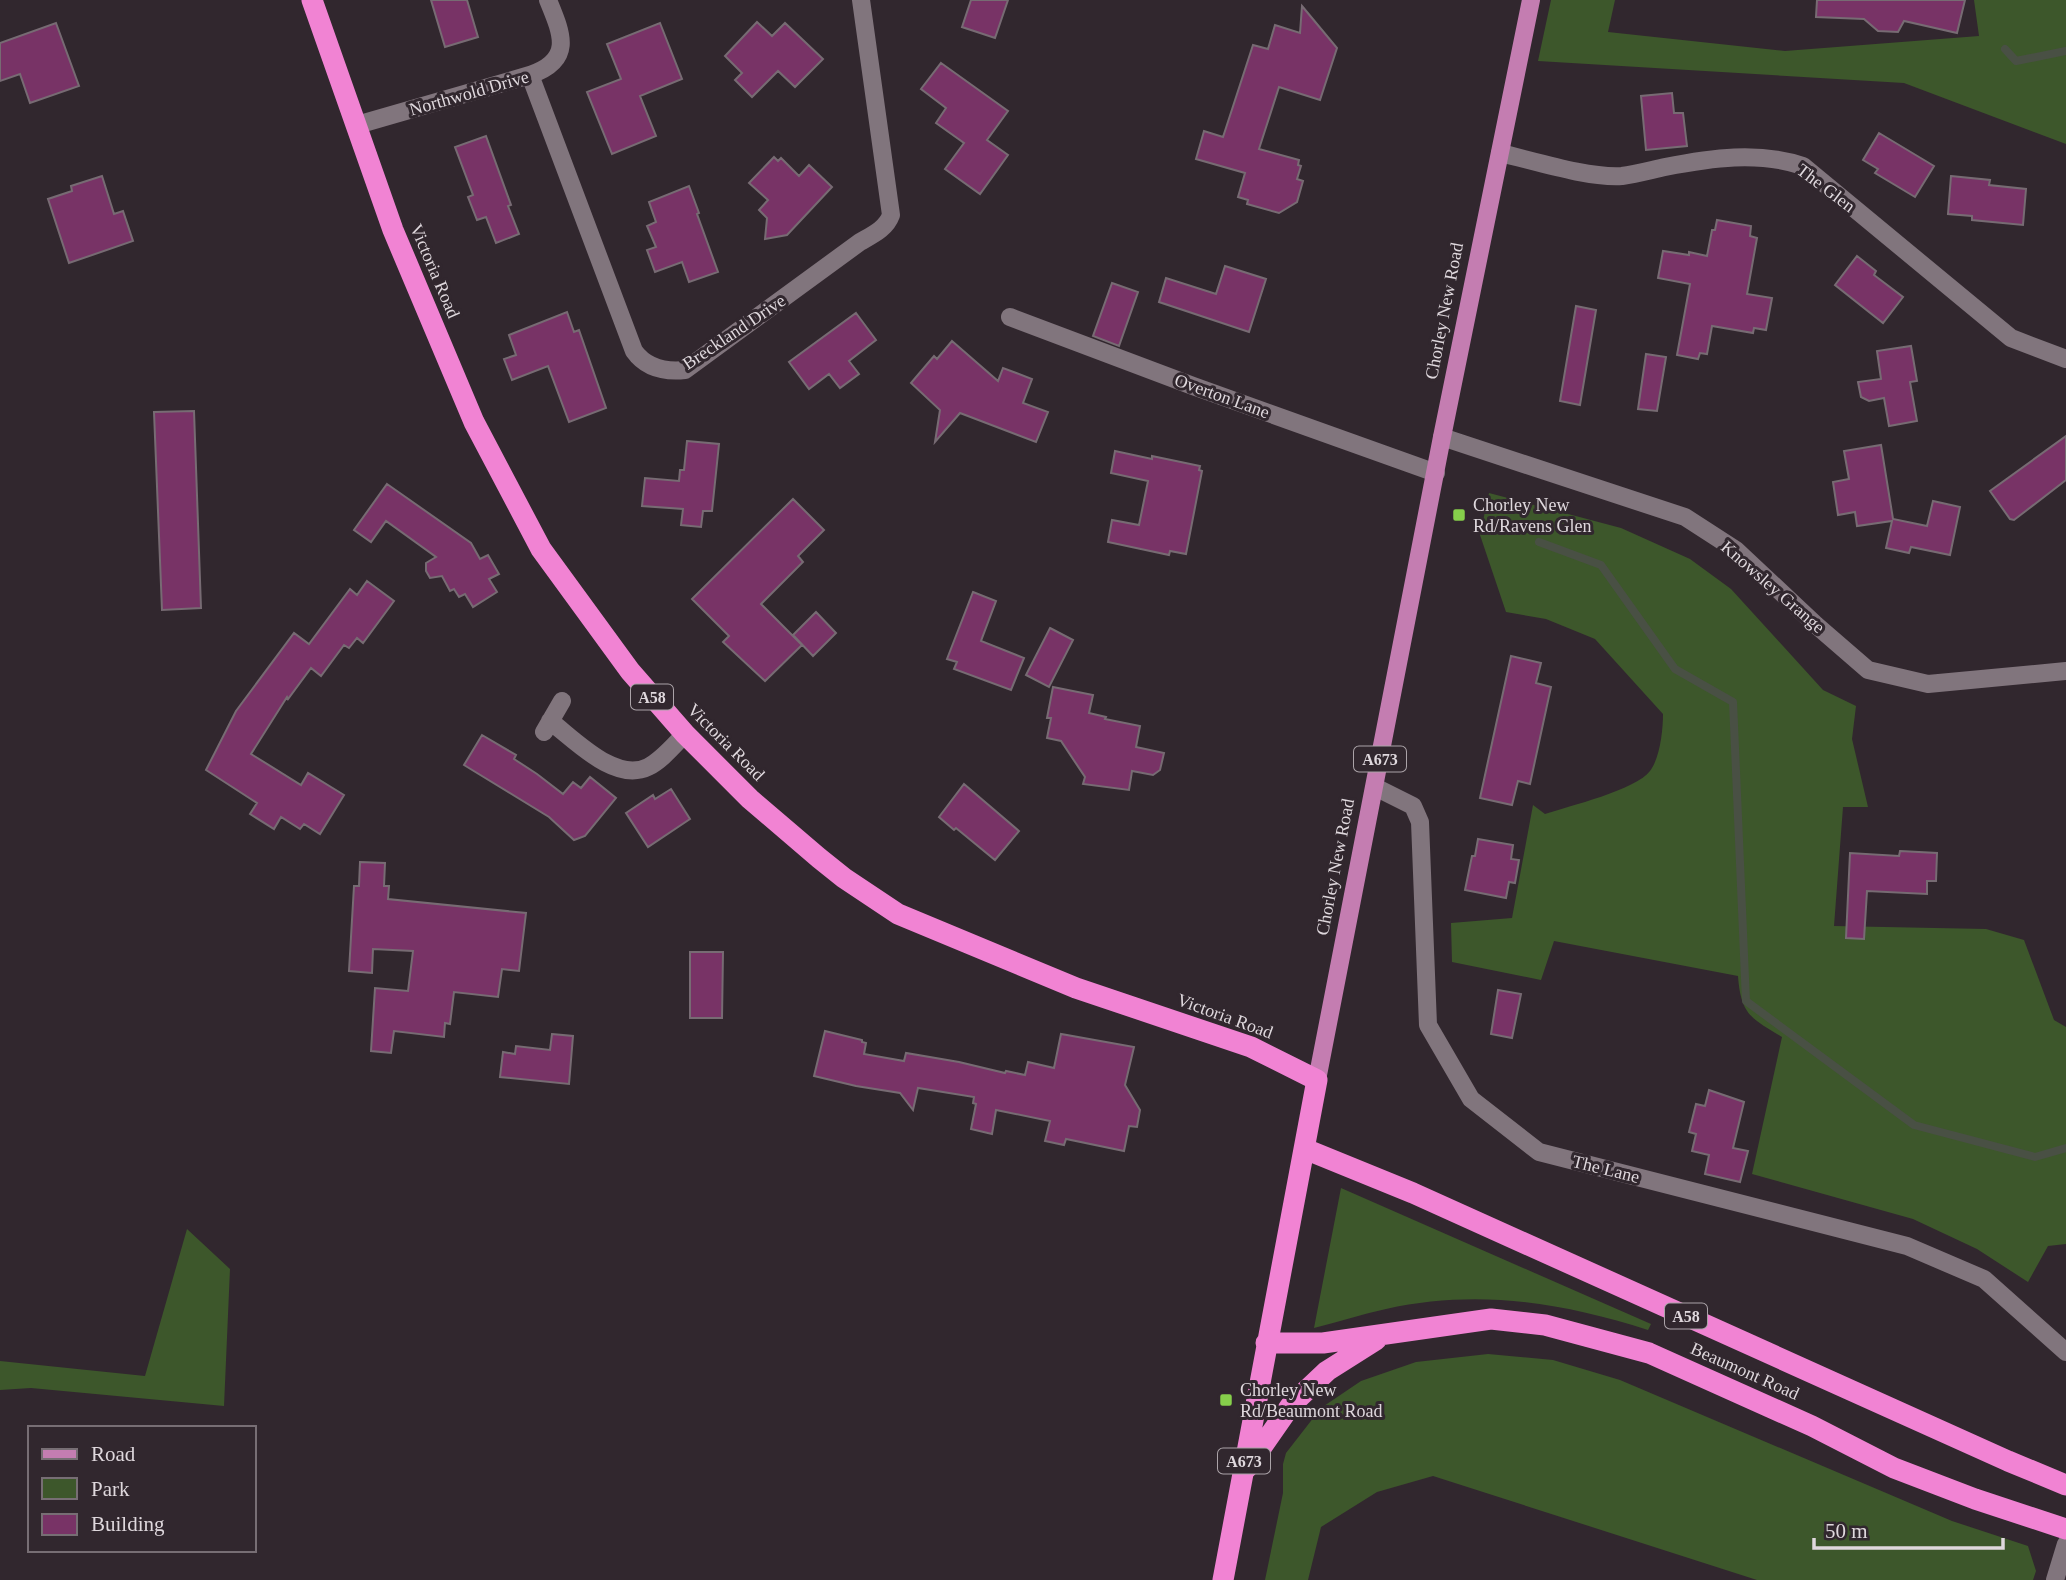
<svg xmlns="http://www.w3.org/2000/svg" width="2066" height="1580" viewBox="0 0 2066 1580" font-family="Georgia,serif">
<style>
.green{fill:#3d572b}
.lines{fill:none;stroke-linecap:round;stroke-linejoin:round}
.stream{stroke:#495044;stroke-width:8}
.building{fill:#783366;stroke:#776b73;stroke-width:2}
.street{stroke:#81757d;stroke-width:18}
.primary{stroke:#c47db1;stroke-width:18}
.highway{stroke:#f183d3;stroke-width:21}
.poi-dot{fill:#86cf4b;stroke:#31272e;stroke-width:2.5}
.labels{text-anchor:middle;stroke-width:6;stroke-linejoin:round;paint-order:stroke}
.shield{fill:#31272e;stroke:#aba3a8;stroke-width:2}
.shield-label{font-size:16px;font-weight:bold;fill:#dfd8dd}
.street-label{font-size:18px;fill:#dfd8dd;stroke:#31272e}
.poi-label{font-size:18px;fill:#dfd8dd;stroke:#31272e;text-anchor:start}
</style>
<rect width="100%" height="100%" fill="#31272e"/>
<path class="green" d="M1551,0H1615L1608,32L1785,51L1979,36L1974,0H2066V144L1904,83L1538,61Z
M1489,493L1621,528L1690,559L1731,589L1823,690L1856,706L1852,739L1868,807H1843L1834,926L1986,929L2024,940L2054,1020L2066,1027V1244L2048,1246L2028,1282L1977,1249L1913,1219L1752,1174L1782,1037C1751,1018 1741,1015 1738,976L1554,941L1541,980L1452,962L1451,923L1512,918L1533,805L1545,814C1569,806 1636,790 1650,771C1660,758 1663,730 1663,714L1595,639L1546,619L1506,612L1480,535Z
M1341,1188L1651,1324L1648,1330C1560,1302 1477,1289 1386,1309C1362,1314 1338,1322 1314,1328Z
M187,1229L230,1269L224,1406L31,1388L0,1390V1361L145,1376Z
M1488,1354L1553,1360L1620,1380L1952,1521L2028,1546L2036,1571L2033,1580H1757L1433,1476L1377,1492L1321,1527L1308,1580H1265L1283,1493V1464L1286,1453L1321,1408L1361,1381L1416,1362Z"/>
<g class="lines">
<path class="stream" d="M2005,49L2016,61L2066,51
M1539,542L1601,565L1675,669L1733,702L1746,1001L1914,1125L2035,1157L2066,1148"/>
</g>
<path class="building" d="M431,0H467L478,37L445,47Z
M971,0H1008L995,38L962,27Z
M1817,0H1965L1957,33L1904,21L1898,32L1878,31L1864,19L1816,17Z
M1302,6L1337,48L1320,100L1279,87L1259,149L1299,160L1298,165L1301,166L1297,179L1303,181L1297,202L1279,213L1247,204L1248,200L1238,197L1245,173L1196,159L1204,131L1223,137L1253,45L1268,49L1275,25L1300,33Z
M757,22L772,36L785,23L823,59L795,87L778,71L752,97L735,80L742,73L725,56Z
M56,23L79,86L30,103L20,74L0,81V43Z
M660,23L682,79L640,96L656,136L612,154L587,92L621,79L607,44Z
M941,63L1008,111L987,140L1008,155L980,194L945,169L964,143L936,123L946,108L921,89Z
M1672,93L1674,113H1683L1687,146L1646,150L1641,96Z
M1879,133L1934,166L1915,197L1875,173L1878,169L1863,160Z
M486,136L511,205L508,206L519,234L496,243L486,217L477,220L468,197L473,195L455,147Z
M774,157L778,161L781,158L799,176L809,165L832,187L787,235L765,239L767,218L759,210L768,200L749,183Z
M102,176L114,214L123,211L133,241L69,263L48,199L72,191L71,186Z
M1951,176L1990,180L1989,185L2026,189L2023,225L1972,220V216L1948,214Z
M689,186L699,213L697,214L718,272L689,282L682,262L655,272L647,250L656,247L647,226L656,222L649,202Z
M1717,220L1751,226L1750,236L1757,238L1747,294L1772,298L1766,330L1754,328L1753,333L1712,326L1707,354L1700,353L1698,359L1677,355L1690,284L1658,278L1663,251L1689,255V252L1707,256L1712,230H1715Z
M1857,256L1876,271L1874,275L1903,297L1883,323L1835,285Z
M1225,266L1266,279L1249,332L1159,302L1166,278L1216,294Z
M1112,283L1138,292L1119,346L1093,336Z
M1576,306L1596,310L1580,405L1560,401Z
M567,312L574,332L579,330L606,408L569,422L548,366L512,380L504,359L516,355L509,335Z
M856,313L876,340L849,361L859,374L840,388L829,374L809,389L789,362Z
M952,341L998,381L1003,368L1032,379L1023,403L1048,412L1036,442L960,413L935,442L940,410L911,383L934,356L937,359Z
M1911,346L1917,381L1910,382L1917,421L1889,426L1884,398L1869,401L1861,397L1858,382L1881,379L1877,351Z
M1646,354L1666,357L1657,411L1638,409Z
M194,411L201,608L162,610L154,412Z
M2066,436V480L2014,520L2010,519L1990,491Z
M687,441L719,444L712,511H703L701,527L681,525L683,509L642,506L645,478L679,481L680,470H684Z
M1881,445L1893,519L1927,526L1933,501L1960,507L1950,555L1911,547L1909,553L1886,548L1892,521L1857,526L1855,512L1838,515L1833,482L1849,479L1844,451Z
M1115,451L1152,459V456L1200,466L1199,470L1202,471L1186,554L1170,551L1169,555L1108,542L1112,520L1139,525L1148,481L1111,473Z
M387,484L471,543L480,559L488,555L499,574L489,579L497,592L473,607L465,594L459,597L454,589L450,591L442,576L430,578L426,571V563L436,557L386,521L371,542L354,530Z
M793,499L824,530L798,556L803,562L761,604L802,645L765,681L723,642L729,636L692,599Z
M367,581L394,601L363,643L357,638L349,648L344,645L321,676L311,668L288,699L287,697L251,754L301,785L308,773L344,795L320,834L304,824L300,829L281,817L274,829L250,814L257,803L206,770L236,711L294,633L309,644L350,589L357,595Z
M973,592L996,601L981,641L1024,658L1011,690L954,669L957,662L947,659Z
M816,612L836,633L813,656L793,635Z
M1050,628L1073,640L1049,687L1026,675Z
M1511,656L1541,663L1536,683L1551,687L1530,784L1518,781L1512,805L1480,798Z
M1053,687L1093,695L1089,713L1106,717L1105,719L1140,726L1136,747L1164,753L1160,770L1153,775L1132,771L1129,790L1083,784L1085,777L1061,741L1047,738L1051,718H1047Z
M482,735L516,755L514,759L537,774L563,794L573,782L581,788L590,777L616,798L585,836L574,840L549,817L464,765Z
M964,784L1019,831L995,860L956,828L954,830L939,817Z
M671,789L690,819L648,847L626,813L653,795L655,799Z
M1478,839L1513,845L1511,859L1519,860L1515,883L1509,882L1506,898L1465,890L1472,856H1475Z
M1900,851L1937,853L1936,881H1927V894L1867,891L1864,939L1846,938L1850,853L1899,856Z
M360,862L385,863L384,886H389L388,899L526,913L519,971L502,969L498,997L454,992L450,1024L445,1023L444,1037L394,1031L391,1053L371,1051L375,988L408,991L413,951L373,949L372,973L349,971L354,886H359Z
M690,952H723L722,1018H690Z
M1498,990L1521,994L1512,1038L1491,1034Z
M825,1031L862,1040V1042L866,1043L864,1054L904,1061L906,1053L959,1062L1005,1073L1006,1071L1025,1075L1028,1062L1054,1068L1061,1034L1134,1047L1125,1085L1140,1110L1137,1127L1129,1126L1124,1151L1066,1139L1064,1145L1045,1141L1050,1121L996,1110L992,1134L971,1129L976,1104L973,1103L974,1097L918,1088L913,1110L900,1093L856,1086L814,1076Z
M552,1034L573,1036L569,1084L500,1077L503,1052L515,1054L516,1046L550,1050Z
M1709,1090L1744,1102L1733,1148L1748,1151L1740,1182L1705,1174L1709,1155L1692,1151L1696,1134L1689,1132L1696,1104L1705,1106Z"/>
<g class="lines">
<path class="street" d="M530,75L634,351C646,368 665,372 685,370L860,242C872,235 886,229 891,215L861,0
M357,125L530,75C574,60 562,34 548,0
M1500,153C1535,161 1587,178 1622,176C1636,174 1651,170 1665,167C1711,158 1758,151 1803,166L2011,338L2066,359
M1010,317L1193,386L1436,473
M1442,437L1685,517L1736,550L1816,625L1868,670L1928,684L2066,671
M550,721C575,740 615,783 648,767C662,760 674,745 685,734
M544,732L562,701
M1375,787L1413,806L1420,822L1428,1025L1471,1099L1539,1152L1907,1246L1984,1279L2066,1352
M2055,1580L2066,1544"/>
<path class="primary" d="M1317,1080L1442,437L1531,0"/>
<path class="highway" d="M312,0L393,230L474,422L541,549L630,671L685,734L750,799L819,858L844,878L898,914L1076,988L1251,1047L1317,1080L1223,1580
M1305,1149L1413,1193L2008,1461L2066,1485
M1266,1343H1323L1491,1319L1545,1325L1649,1353L1812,1426L1894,1468L1975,1499L2066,1529
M1247,1468L1291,1405L1327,1371L1376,1340"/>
</g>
<g class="poi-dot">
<rect x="1452" y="508" width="14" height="14" rx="3.5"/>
<rect x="1219" y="1393" width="14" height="14" rx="3.5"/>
</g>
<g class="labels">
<g class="shield">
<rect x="631" y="684.5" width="42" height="25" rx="5"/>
<rect x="1354" y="746.5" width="52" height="25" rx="5"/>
<rect x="1665" y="1303.5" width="42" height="25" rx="5"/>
<rect x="1218" y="1448.5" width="52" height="25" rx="5"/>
</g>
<g class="shield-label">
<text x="652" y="703">A58</text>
<text x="1380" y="765">A673</text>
<text x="1686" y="1322">A58</text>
<text x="1244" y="1467">A673</text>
</g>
<g class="street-label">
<text transform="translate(469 93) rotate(-16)" y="6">Northwold Drive</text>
<text transform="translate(1826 188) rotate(37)" y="6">The Glen</text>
<text transform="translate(435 271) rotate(67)" y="6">Victoria Road</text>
<text transform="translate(1444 311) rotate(-79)" y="6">Chorley New Road</text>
<text transform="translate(734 332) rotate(-34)" y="6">Breckland Drive</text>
<text transform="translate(1222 396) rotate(20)" y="6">Overton Lane</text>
<text transform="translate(1773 587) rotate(41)" y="6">Knowsley Grange</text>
<text transform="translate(726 742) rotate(45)" y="6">Victoria Road</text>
<text transform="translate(1335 867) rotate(-79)" y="6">Chorley New Road</text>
<text transform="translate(1225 1016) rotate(20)" y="6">Victoria Road</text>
<text transform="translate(1606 1169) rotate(14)" y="6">The Lane</text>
<text transform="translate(1745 1371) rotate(24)" y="6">Beaumont Road</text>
</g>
<g class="poi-label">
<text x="1473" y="511">Chorley New<tspan x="1473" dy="21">Rd/Ravens Glen</tspan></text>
<text x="1240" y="1396">Chorley New<tspan x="1240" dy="21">Rd/Beaumont Road</tspan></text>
</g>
</g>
<rect x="28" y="1426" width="228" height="126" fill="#31272e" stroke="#776e74" stroke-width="2"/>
<rect x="42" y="1449" width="35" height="10" fill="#c47db1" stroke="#776e74" stroke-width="2"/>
<text x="91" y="1461" font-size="21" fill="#dfd8dd">Road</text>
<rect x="42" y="1478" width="35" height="21" fill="#3d572b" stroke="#776e74" stroke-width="2"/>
<text x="91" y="1496" font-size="21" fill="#dfd8dd">Park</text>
<rect x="42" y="1514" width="35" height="21" fill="#783366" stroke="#776e74" stroke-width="2"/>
<text x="91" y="1531" font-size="21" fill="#dfd8dd">Building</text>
<path d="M1814 1538v10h189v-10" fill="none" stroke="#dfd8dd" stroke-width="3.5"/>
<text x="1825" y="1538" font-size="21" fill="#dfd8dd" stroke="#31272e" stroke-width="5" paint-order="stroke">50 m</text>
</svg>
